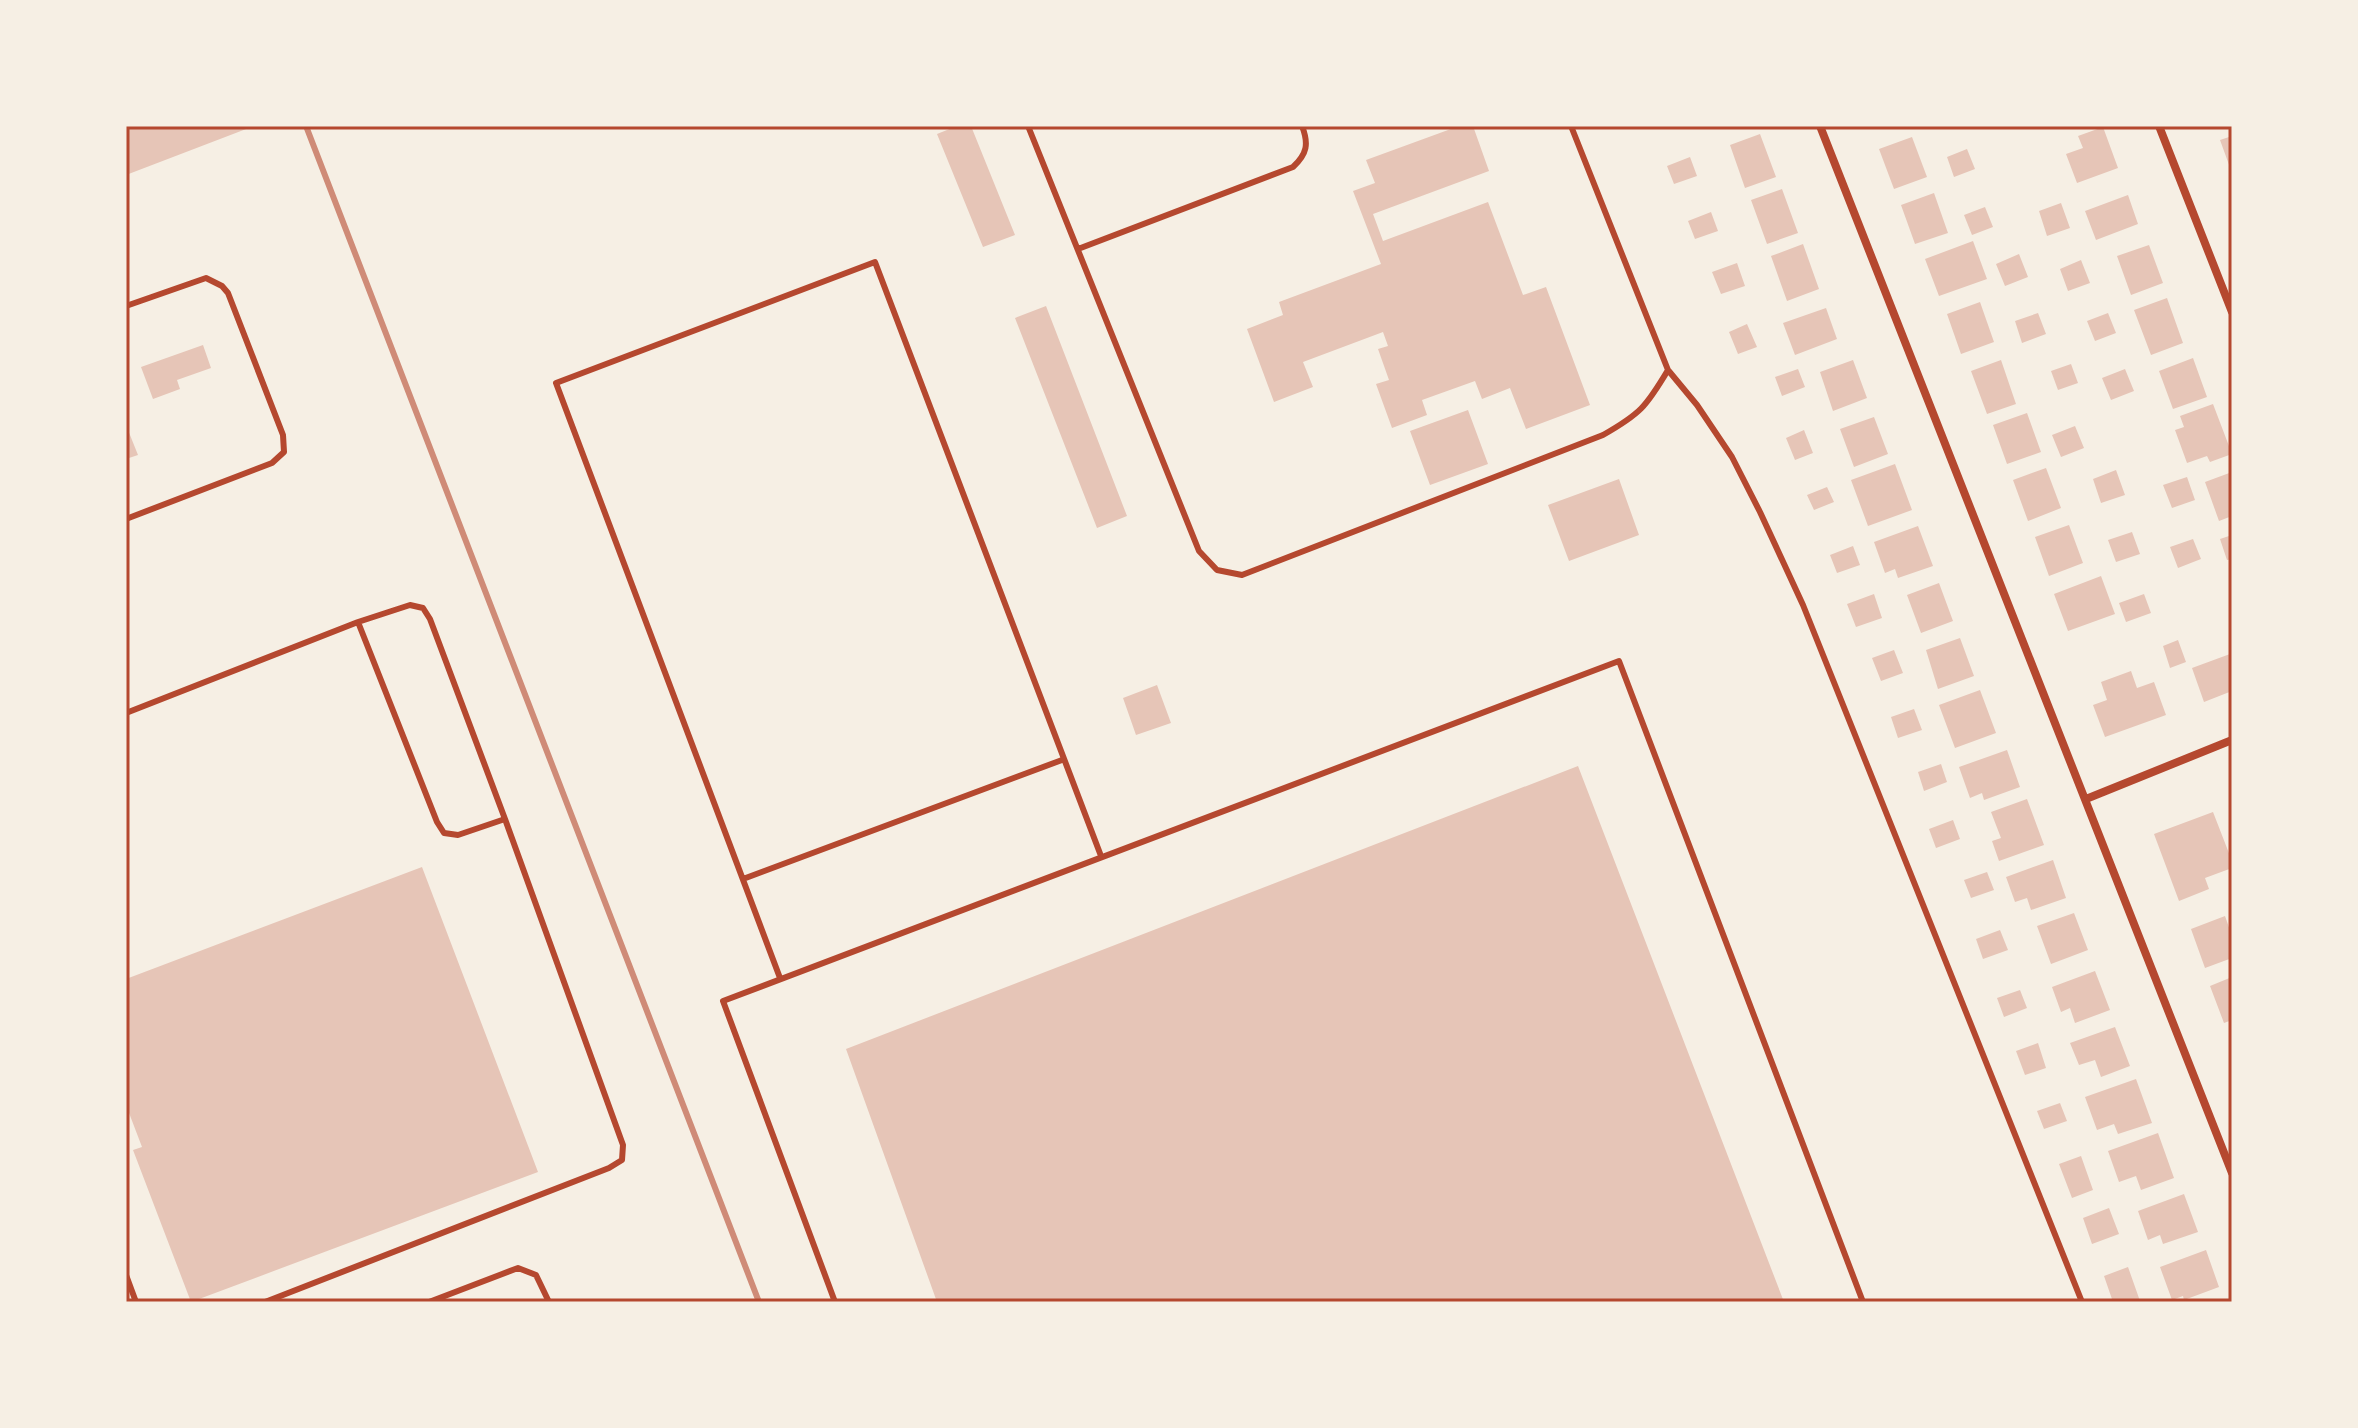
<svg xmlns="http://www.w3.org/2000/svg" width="2358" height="1428" viewBox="0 0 2358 1428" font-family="'DM Sans',sans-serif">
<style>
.building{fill:#e6c5b7}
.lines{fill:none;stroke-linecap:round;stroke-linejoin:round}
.service{stroke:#b5482f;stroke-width:6}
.minor{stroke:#b5482f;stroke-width:8}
.rail{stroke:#cf8b77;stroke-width:6}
.neatline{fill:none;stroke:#b5482f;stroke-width:3}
</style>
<rect width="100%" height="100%" fill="#f6efe4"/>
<path class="building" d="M126,126H254L126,175Z
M957,126H971L1015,235L983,247L937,134Z
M1459,126H1473L1489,171L1373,214L1383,241L1488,202L1523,295L1546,287L1590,405L1526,429L1510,388L1482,399L1475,381L1422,400L1427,415L1392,428L1376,384L1389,380L1378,349L1388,346L1383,332L1303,362L1313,387L1274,402L1247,329L1283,315L1279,302L1381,264L1353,191L1375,183L1366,160Z
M2103,127L2118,168L2077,183L2066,154L2083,148L2078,136Z
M1760,134L1776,177L1745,188L1730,145Z
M2232,136V173L2220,140Z
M1912,137L1927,177L1894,189L1879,149Z
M1967,149L1975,169L1954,177L1947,157Z
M1690,157L1697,176L1674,184L1667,166Z
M1782,189L1798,233L1767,244L1751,200Z
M1934,193L1948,233L1915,244L1901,205Z
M2128,195L2138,224L2096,240L2085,211Z
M2061,203L2070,228L2047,236L2039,211Z
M1985,207L1993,227L1972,235L1964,215Z
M1711,212L1718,231L1695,239L1688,221Z
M1973,241L1987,279L1939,296L1925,259Z
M1803,244L1819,289L1787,301L1771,256Z
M2149,245L2163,283L2131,295L2117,256Z
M2019,254L2028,277L2005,286L1996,264Z
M2081,260L2090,283L2068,291L2060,269Z
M1737,263L1745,286L1721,294L1712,272Z
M2167,298L2183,343L2151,355L2134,310Z
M1980,302L1994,342L1961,354L1947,314Z
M1046,306L1127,516L1097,528L1015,318Z
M1826,308L1837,339L1795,355L1783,323Z
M2038,313L2046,334L2022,343L2015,321Z
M2108,313L2116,333L2095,341L2087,321Z
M1747,324L1757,347L1738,354L1729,332Z
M203,345L211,368L177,380L180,389L153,399L141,367Z
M2193,358L2207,397L2173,409L2159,371Z
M1853,360L1867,398L1833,411L1820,372Z
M2001,360L2016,404L1987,414L1971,371Z
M2071,364L2078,383L2058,390L2051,371Z
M1798,369L1805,387L1782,396L1775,377Z
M2125,369L2134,391L2111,400L2102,378Z
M2213,404L2232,454L2210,462L2207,456L2187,463L2175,430L2184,427L2180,416Z
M1468,410L1488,464L1430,485L1410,431Z
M2027,413L2041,452L2007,464L1993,425Z
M1874,417L1888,454L1854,467L1840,429Z
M126,425L138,455L126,459Z
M2075,426L2084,448L2061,457L2052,435Z
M1804,430L1813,453L1795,460L1786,438Z
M1895,464L1912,510L1868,526L1851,480Z
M2046,468L2061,508L2028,521L2013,480Z
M2116,470L2125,495L2101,503L2093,479Z
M2232,472V516L2219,521L2205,482Z
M2187,477L2195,500L2172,508L2163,485Z
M1619,479L1639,535L1569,561L1548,505Z
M1827,487L1834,502L1814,510L1807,495Z
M2069,525L2083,563L2049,576L2035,537Z
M1918,526L1933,566L1898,578L1895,569L1885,573L1874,542Z
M2132,532L2140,554L2116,562L2108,540Z
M2232,535V559L2227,560L2220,539Z
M2193,539L2201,559L2178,568L2170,547Z
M1853,546L1860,565L1837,573L1830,555Z
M2101,576L2115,614L2068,631L2054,594Z
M1939,583L1953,621L1921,633L1907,595Z
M1874,594L1882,618L1856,627L1847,604Z
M2144,594L2151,613L2126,622L2119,603Z
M1960,638L1974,676L1938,689L1926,650Z
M2178,640L2186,662L2170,668L2163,646Z
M1894,650L1903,673L1881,681L1872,658Z
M2230,654L2232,691L2204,702L2192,668Z
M2131,671L2137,688L2154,682L2166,715L2105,737L2093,705L2107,700L2101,682Z
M1157,685L1171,723L1136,735L1123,698Z
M1980,690L1996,733L1955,748L1939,705Z
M1914,709L1922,730L1898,738L1891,717Z
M2007,750L2020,787L1984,800L1982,793L1970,798L1959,767Z
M1941,764L1947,782L1924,791L1918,772Z
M1578,766L1784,1302H937L846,1049Z
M2027,799L2044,845L1999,861L1992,841L2001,838L1991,812Z
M2213,812L2232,861V868L2205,878L2209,889L2179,901L2154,834Z
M1953,820L1960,839L1936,848L1929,829Z
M2053,860L2066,898L2031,910L2027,898L2015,902L2006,877Z
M422,867L538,1172L191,1302L133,1150L142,1147L126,1105V979Z
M1987,872L1994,890L1971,898L1964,880Z
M2074,913L2088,950L2051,964L2037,926Z
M2225,916L2232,936V958L2205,968L2191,929Z
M2000,930L2008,950L1983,959L1976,939Z
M2095,971L2110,1010L2075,1023L2070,1008L2061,1012L2052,987Z
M2232,977V1020L2224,1023L2210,986Z
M2020,990L2027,1008L2004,1017L1997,998Z
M2115,1027L2130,1066L2101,1077L2095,1060L2079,1065L2070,1043Z
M2038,1043L2046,1068L2025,1075L2016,1051Z
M2136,1079L2152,1123L2118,1134L2114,1124L2097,1130L2085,1097Z
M2060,1103L2067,1121L2044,1129L2037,1111Z
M2158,1133L2174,1178L2141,1190L2136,1176L2119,1182L2108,1151Z
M2081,1156L2093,1190L2072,1198L2059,1164Z
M2184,1194L2198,1232L2163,1244L2160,1235L2148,1240L2138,1211Z
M2109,1208L2119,1234L2092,1244L2083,1218Z
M2206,1250L2219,1287L2184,1300L2183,1296L2172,1300L2160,1267Z
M2128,1267L2140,1301L2113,1302L2104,1276Z"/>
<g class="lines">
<path class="service" d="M1028,126L1199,551L1217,570L1242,575L1603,435C1640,414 1646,407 1668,370
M1571,126L1668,370L1697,405L1732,457L1760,512L1803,605L2082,1302
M1078,249L1293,167C1307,154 1309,144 1302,126
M126,306L206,278L222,286L228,293L283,435L284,452L272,463L126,519
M126,713L358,622L410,605L423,608L430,619L505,819L458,835L444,833L437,822L358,622
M743,879L1062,760
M780,978L556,383L875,262L1101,856
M126,1275L136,1302
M265,1302L609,1168L622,1160L623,1145L505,819
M429,1302L518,1268L536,1275L549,1302
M835,1302L723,1001L1619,661L1863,1302"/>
<path class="minor" d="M1820,126L2232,1173
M2159,126L2232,312
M2086,799L2232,740"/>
<path class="rail" d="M306,126L759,1302"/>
</g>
<rect width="2358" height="1428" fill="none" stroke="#f6efe4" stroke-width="256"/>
<rect x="128" y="128" width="2102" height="1172" class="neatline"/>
</svg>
